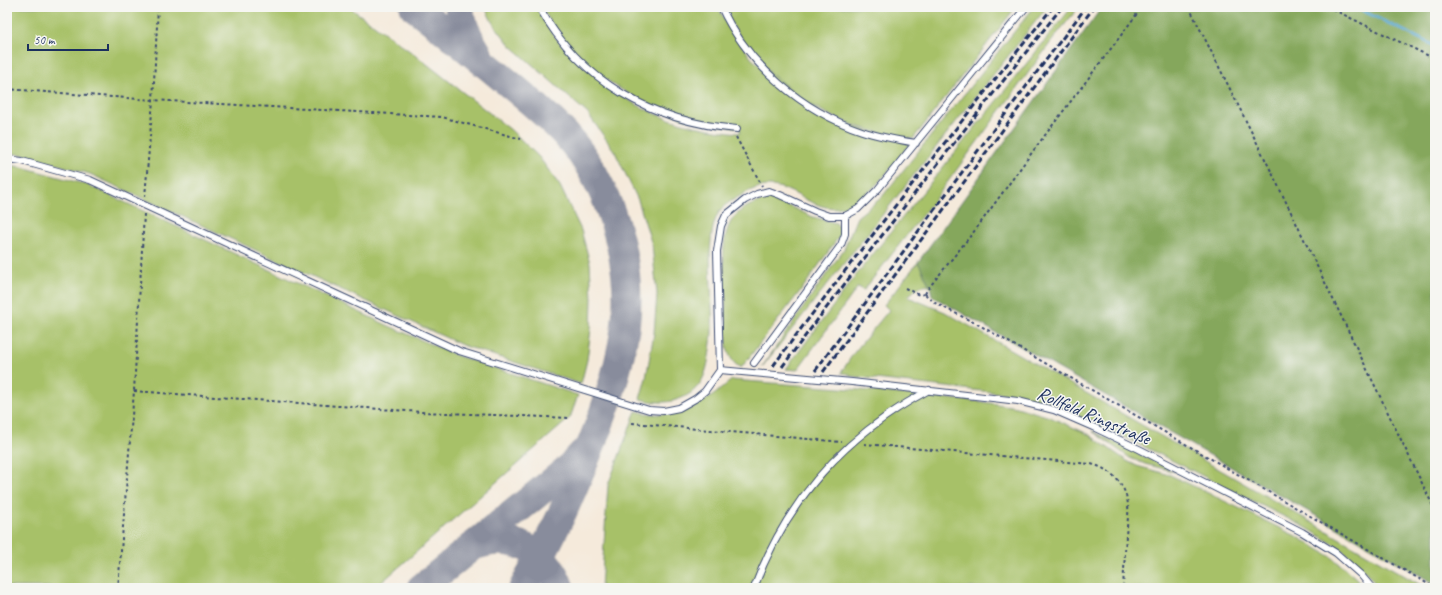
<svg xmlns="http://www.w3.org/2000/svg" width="1442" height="595" viewBox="0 0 1442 595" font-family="Caveat,sans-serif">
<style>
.green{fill:#a7c167;stroke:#617862}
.forest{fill:#85a75c;stroke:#506b5d}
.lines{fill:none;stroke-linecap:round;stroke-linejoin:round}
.stream{stroke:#59a8d3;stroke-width:3}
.taxiway{stroke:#888c9c;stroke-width:29}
.lane-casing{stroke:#3c4b71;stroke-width:8}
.path{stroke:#3c4b71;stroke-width:2;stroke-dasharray:3 3;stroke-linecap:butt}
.lane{stroke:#fff;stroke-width:6}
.rail{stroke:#1b2f5e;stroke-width:3;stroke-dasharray:6 3;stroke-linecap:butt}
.labels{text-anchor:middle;stroke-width:3;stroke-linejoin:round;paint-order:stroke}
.street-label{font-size:19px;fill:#1b2f5e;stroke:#f6f6f2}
</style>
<rect width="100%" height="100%" fill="#f6f6f2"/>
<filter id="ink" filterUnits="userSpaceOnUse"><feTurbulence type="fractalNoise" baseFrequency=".025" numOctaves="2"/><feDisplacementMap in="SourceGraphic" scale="8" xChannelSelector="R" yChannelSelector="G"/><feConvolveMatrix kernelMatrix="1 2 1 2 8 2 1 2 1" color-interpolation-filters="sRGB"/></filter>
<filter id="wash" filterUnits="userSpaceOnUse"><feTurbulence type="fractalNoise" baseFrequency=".012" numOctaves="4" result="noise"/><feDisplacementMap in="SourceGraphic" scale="16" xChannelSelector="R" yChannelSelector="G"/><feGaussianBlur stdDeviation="0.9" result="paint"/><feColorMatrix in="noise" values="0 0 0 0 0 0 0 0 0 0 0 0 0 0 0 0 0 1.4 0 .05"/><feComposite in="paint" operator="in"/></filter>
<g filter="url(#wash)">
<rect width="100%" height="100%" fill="#f5eadb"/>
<path class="green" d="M7,7H349L418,57L511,130L539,157L560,186L581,230L590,263L592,299L591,329L587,360L581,384L462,345L90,174L25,155L7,153Z
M485,7H536C554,40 571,56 600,79C609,86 618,93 627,99C663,121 698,129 740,133V128C727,126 713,126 700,123C652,111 595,80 563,40C555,29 548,18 541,7H718L728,26L752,59L828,119L910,144C893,164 869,201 843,207C813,213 795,186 769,186C759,186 748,191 740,196C733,200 723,205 719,212C703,238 714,298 712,329C712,336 711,343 710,350C707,370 704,387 684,397C669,404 655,403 640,399L646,378L654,333L657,294L652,245L638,200L615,152L588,114L510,45L492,22Z
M722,7H1016L913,139C825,127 764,85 722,7Z
M1034,7H1047L762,367L844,249L857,217L881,198Z
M1072,7H1079L1057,34L938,195L864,290L858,287L797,370L786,369L857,274Z
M7,165L22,167L88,185L389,326L458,356L578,395L570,418L375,588L7,587Z
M769,199L778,201L813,217L836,223L840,228V235L805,285L741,368C732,363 730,357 727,348C726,329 725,309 725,289C724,269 720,237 732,220C739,208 756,202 769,199Z
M918,262L930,286C920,284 914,290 908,297L945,312L1426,588H1379L1365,571L1340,548L1305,527L1141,445L1054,405L1017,395L849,376L850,374L841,373L853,354L889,310L884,305Z
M732,380L840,388L983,402L1017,407L1050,417L1088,434L1127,461L1137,466L1170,475L1208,493L1298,537L1333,558L1357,579L1364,588H601L608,485L636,411C666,419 690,412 715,394C721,389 726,384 732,380Z
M1092,431L1176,472L1145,464L1130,458Z"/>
<path class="forest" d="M1102,7H1435V584L932,296L930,286L918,262Z"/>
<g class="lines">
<path class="stream" d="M1355,7L1435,46"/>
<path class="taxiway" d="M414,7C442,28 468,50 495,72C519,92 544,111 565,134C610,183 634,263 625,329C618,377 601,422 582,467C574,486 566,506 557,524C546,546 535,567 523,588
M459,7C461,23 469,39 478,53
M471,547C510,532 546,548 560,588
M421,588L569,468L583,453"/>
</g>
</g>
<g filter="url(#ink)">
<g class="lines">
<defs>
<path id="lane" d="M539,7C581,82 653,122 737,129
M721,7C748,65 802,111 862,131C880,137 898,140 916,143
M7,159L22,161L90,180L459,351L649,410L664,411L679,408L695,399L705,391L720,370L717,251L721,226L726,215L745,200L757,194L769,191L780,195L815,211L829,216H845L858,209L878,189L1026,7
M754,363L841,245L845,234V216
M720,370L852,382L984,397L1018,401L1054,410L1093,427L1139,449L1302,532L1336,553L1361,575L1372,588
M754,588C787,499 845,435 929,390"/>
</defs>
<use href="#lane" class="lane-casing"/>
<path class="path" d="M1189,7L1271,171L1435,510
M1328,7L1435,59
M7,89L153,100L442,117L521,139
M736,137L762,186
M145,197L153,100L158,7
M905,288L919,295L925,294
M925,294L935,303L981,326L1435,588
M925,294L927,290L976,229L1036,147L1116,42L1142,7
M134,391L421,412L570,418
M632,423L842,442
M864,444L1091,464C1111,469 1126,484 1128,505C1129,515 1127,525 1126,535C1125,553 1124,570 1123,588
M118,588L134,391L144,214"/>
<use href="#lane" class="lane"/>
<path class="rail" d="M773,366C864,244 958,125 1053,7
M782,367C873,245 967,126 1062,7
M815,371L994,129L1086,7
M823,372L1094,7"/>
</g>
</g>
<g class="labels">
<g class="street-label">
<text transform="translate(1094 415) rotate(23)" y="7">Rollfeld Ringstraße</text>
</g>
</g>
<rect width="1442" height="595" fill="none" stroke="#f6f6f2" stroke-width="24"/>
<path d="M28 44v6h80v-6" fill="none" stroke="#1b2f5e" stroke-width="2"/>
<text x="34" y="44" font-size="12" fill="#1b2f5e" stroke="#f6f6f2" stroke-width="3" paint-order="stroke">50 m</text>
</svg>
